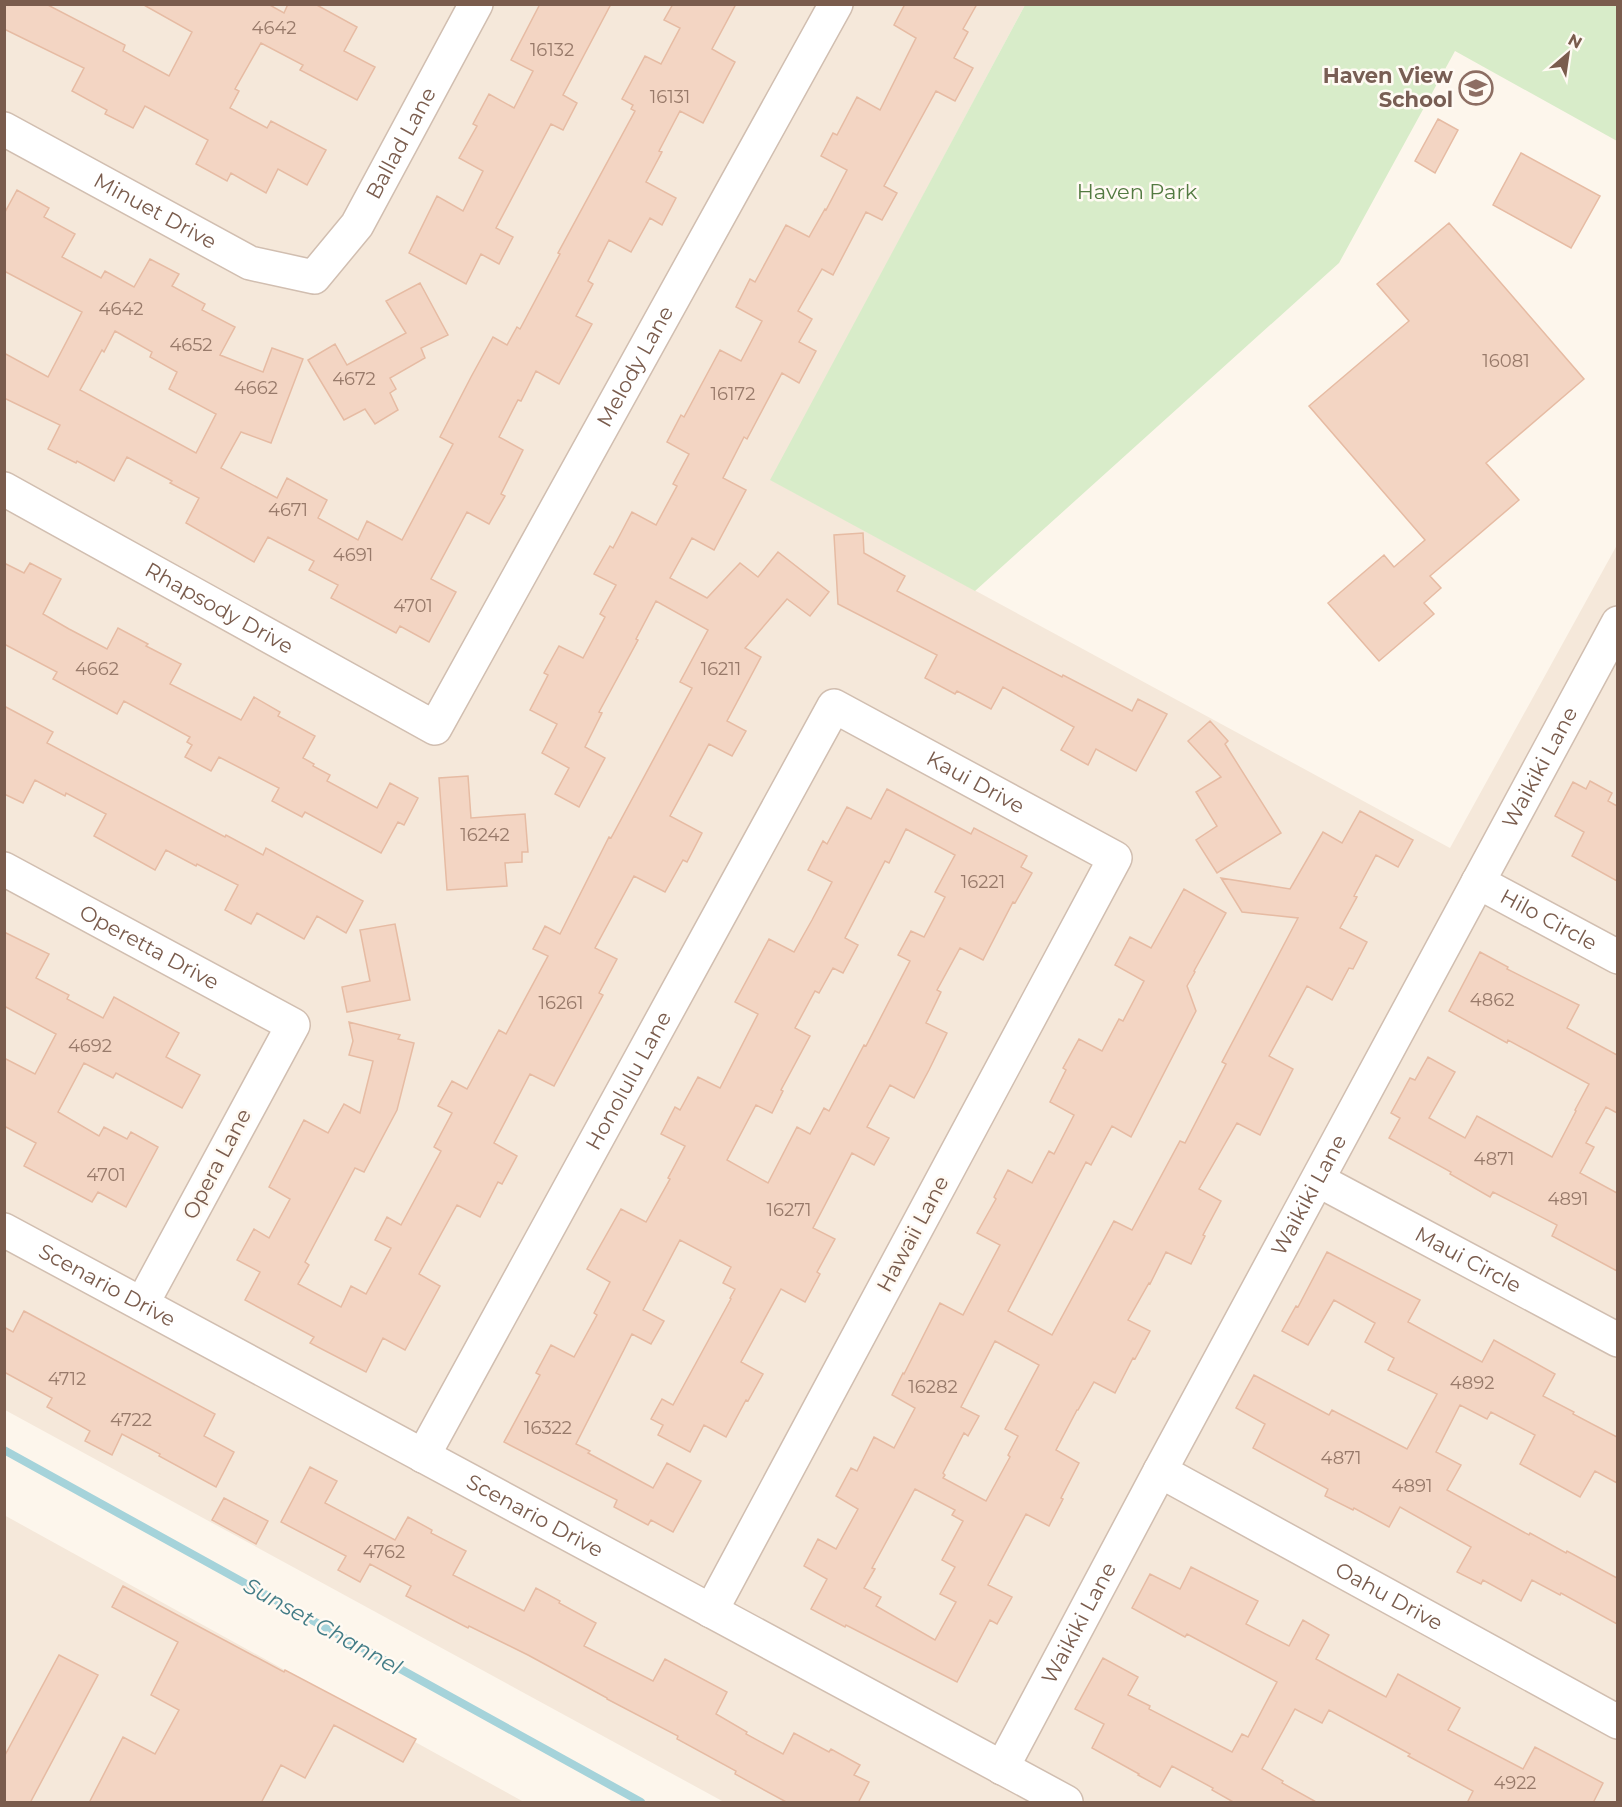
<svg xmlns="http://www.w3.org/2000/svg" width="1622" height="1807" viewBox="0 0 1622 1807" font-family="Montserrat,sans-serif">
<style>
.residential{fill:#f5e8da}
.green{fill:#d8ecc9}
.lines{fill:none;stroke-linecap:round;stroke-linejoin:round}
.stream{stroke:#a5d3da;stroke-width:8}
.building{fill:#f3d5c3;stroke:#e6bba3;stroke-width:1.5;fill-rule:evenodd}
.minor-casing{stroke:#d1beb0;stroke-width:36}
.minor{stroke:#fff;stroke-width:33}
.labels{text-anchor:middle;stroke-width:5;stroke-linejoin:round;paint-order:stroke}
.number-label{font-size:18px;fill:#987a6a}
.education-label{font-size:21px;font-weight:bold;fill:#785e54;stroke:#fffaf3;text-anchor:end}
.street-label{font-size:21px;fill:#7a5c4d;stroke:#fffaf3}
.park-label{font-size:21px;fill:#537a41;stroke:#fffaf3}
.water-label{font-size:22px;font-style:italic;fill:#437c86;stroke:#fffaf3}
</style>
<rect width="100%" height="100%" fill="#fdf6ec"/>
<path class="residential" d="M4,5H1025L771,480L1450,848L1617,545V1802H724L5,1410Z
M4,1515L455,1764L524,1802H5Z"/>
<path class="green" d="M1025,5H1617V141L1455,51L1339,263L975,591L770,480Z"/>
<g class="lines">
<path class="stream" d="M4,1450L641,1802"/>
</g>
<path class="building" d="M4,4H46L125,45L123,51L169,76L192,32L142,4H268L284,13L288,4H315L357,27L344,51L375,67L357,100L300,70L303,65L261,43L235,89L239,91L230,108L267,128L271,121L326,150L307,185L278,169L266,193L231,173L227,181L196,164L208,140L145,106L133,128L105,114L107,110L72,91L84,68L4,29Z
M540,4H611L563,95L577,103L563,130L551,124L496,228L513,237L499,264L481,254L466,284L409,253L437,196L463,211L483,171L459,158L477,126L473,124L489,94L514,108L533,71L511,60Z
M673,4H736L712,49L735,62L703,123L680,111L659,151L662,152L646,182L676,198L662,225L650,218L631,252L609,240L588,281L593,284L576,316L592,324L559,384L536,371L521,401L518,400L499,437L523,450L501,494L505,496L489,524L467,512L431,579L456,592L429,642L400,626L396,633L331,598L338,585L309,570L314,561L268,537L254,562L186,523L199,498L170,483L172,481L127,457L114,481L77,461L76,463L48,449L60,425L4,398V353L48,377L82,312L4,271V214L17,190L49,208L44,217L75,234L62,257L101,278L105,271L134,287L150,259L179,274L172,286L205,304L202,310L235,327L220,355L263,372L272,348L303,359L271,443L241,432L221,468L277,498L287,478L327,500L318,518L358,540L367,521L402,540L453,444L440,437L471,377L493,337L507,345L517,327L520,329L560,254L558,253L635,111L631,109L633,105L622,99L645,56L661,64L680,28L664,20ZM115,331L152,352L150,357L177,372L169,389L216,414L196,453L80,390L102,350L104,352Z
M905,4H977L963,29L968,32L954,58L973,68L955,101L936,91L884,186L897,193L882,220L866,212L833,275L822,269L798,311L812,319L799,342L816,351L799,383L782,373L747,439L744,437L723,478L746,490L714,550L692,538L670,578L707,598L740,563L758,577L778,552L829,592L810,616L787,599L745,648L761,657L727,721L746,731L732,756L709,744L670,816L702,833L687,862L683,860L665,892L634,876L595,948L617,959L599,993L603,995L554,1086L530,1074L494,1143L517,1156L502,1184L498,1182L480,1217L457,1205L419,1274L440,1286L405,1350L383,1338L366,1372L310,1343L314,1337L245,1300L260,1272L237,1260L254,1229L269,1238L290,1199L269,1187L304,1120L328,1133L344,1104L360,1113L373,1061L349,1055L353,1041L349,1022L400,1035L398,1039L414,1043L397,1110L364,1172L355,1168L305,1262L309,1265L298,1284L341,1307L351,1286L366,1294L391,1248L375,1240L387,1217L401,1225L441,1151L434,1147L452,1113L438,1106L452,1081L467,1089L499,1030L506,1034L548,956L533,949L545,926L560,934L609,837L611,838L692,688L680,682L708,630L656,601L636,639L638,640L599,712L602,713L585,747L605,758L579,807L555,794L569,768L542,753L557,724L530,710L548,675L544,673L559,646L583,658L605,617L600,614L616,585L594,574L610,546L613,548L632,512L656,525L677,486L673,484L689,454L667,442L681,415L684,417L720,350L741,361L762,321L736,307L750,279L755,282L786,225L809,237L825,209L826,210L847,170L821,156L833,133L837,135L857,97L880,110L916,38L894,25Z
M1438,119L1458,130L1435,173L1415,161Z
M1521,153L1600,196L1571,248L1493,205Z
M1449,223L1584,379L1486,463L1519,500L1430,576L1441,588L1424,603L1434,614L1379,661L1328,603L1384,555L1394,567L1425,540L1309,406L1409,321L1377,284Z
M420,283L448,335L421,348L425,358L390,378L396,389L390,393L398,410L375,424L365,409L344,420L308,360L335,344L347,365L406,333L386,301Z
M863,533L864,553L905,576L897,591L1062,677L1063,675L1132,711L1138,699L1167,714L1136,771L1096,749L1088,765L1061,750L1074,727L1003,687L991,709L957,691L955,694L925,678L937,655L838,604L834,535Z
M4,563L24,573L30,563L61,579L43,614L69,629L107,649L118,628L148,644L146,646L181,664L170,684L241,720L254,697L280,712L278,716L315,736L303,758L314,764L313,766L330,775L327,781L377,808L390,783L418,798L404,825L398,822L381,853L305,812L302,817L272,801L279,788L219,757L211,771L185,757L192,745L187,742L190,737L124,701L117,714L53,679L57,672L4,644Z
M4,706L53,732L47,743L225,837L226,835L263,855L266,848L363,901L346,933L317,916L304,939L257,913L251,924L225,910L238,885L197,864L196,866L166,850L155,870L94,836L106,814L66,793L65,796L35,780L23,803L4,794Z
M1210,721L1228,741L1225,744L1281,833L1217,873L1196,840L1217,826L1196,792L1221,777L1188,741Z
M468,776L471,818L525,814L528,852H522V862L505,863L507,886L447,890L439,778Z
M1590,781L1612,793L1608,801L1617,806V881L1572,856L1584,832L1555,816L1573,782L1586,789Z
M887,789L971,834L974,828L1027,856L1021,867L1032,873L1015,903L1013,902L983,960L960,948L937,990L941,992L926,1023L947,1033L929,1070L914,1098L890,1085L867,1127L889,1138L874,1165L852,1153L813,1228L835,1239L817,1272L820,1274L805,1302L781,1289L741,1362L763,1374L748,1401L746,1400L726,1437L704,1425L690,1452L658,1435L663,1425L651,1419L662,1399L673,1405L731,1299L730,1298L735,1289L723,1283L731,1267L680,1240L643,1310L664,1321L651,1344L632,1334L576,1444L590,1451L588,1453L653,1488L667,1463L701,1481L673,1532L651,1520L648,1525L614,1507L617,1500L504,1442L540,1375L536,1373L551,1345L574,1357L597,1315L594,1313L610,1282L587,1269L621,1209L646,1222L670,1179L668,1178L685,1146L661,1134L675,1107L680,1110L698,1077L720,1088L758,1014L735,1002L769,939L794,952L812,920L832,882L808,870L823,841L827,844L847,807L871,819ZM906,829L955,855L935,892L945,897L924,937L911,931L898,955L910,961L866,1046L864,1045L829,1111L824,1108L810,1134L797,1127L768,1183L727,1160L756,1105L772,1113L783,1091L781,1090L810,1036L795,1028L815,991L819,993L833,968L843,973L858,945L845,938L885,861L889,863Z
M1360,811L1413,840L1398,867L1376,855L1354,896L1357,897L1340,928L1367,942L1353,969L1349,968L1332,1000L1307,986L1269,1056L1293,1069L1260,1135L1237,1123L1199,1189L1221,1201L1203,1235L1205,1236L1191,1264L1166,1252L1150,1284L1149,1283L1128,1320L1150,1331L1135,1359L1133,1358L1115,1393L1094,1382L1078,1410H1077L1056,1450L1079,1463L1061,1498L1063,1499L1049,1526L1026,1514L988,1585L1012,1597L997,1624L990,1620L957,1682L846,1625L845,1627L811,1609L827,1579L804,1566L818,1539L836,1549L858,1509L836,1496L851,1468L857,1471L874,1437L894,1448L915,1408L892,1395L903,1373L904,1374L940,1303L963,1315L1000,1245L977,1233L996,1199L994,1197L1008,1170L1032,1183L1049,1151L1054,1154L1074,1115L1050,1102L1066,1070L1063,1068L1079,1039L1102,1051L1119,1019L1123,1021L1144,981L1115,965L1130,937L1151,948L1184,889L1226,913L1194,971L1195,972L1187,986L1196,1011L1131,1137L1112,1126L1091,1165L1086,1162L1008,1311L1052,1335L1114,1221L1132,1230L1180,1141L1185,1143L1226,1064L1222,1062L1298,918L1242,912L1221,878L1290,889L1323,832L1342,843ZM995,1341L1039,1365L1005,1429L1018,1436L1008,1455L1010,1457L986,1501L943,1478L945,1475L943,1473L964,1433L968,1436L979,1416L961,1407ZM915,1489L955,1510L952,1515L963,1521L942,1560L955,1567L940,1594L956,1602L935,1640L876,1606L881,1597L864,1588L875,1569L872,1568Z
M395,924L410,1000L347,1012L342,987L370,981L360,930Z
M4,932L49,954L36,978L69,995L67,999L103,1018L114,997L179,1033L166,1057L200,1075L182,1108L116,1073L113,1078L84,1063L58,1112L99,1136L104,1127L127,1139L131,1132L158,1147L126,1207L98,1192L92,1202L24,1166L36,1143L4,1126V1058L35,1074L56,1034L4,1006Z
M1480,952L1508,967L1507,969L1579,1005L1567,1028L1617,1055V1113L1606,1107L1586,1143L1594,1147L1580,1173L1617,1193V1271L1552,1236L1557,1225L1493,1192L1490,1197L1450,1174L1451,1172L1389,1138L1400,1118L1391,1113L1410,1078L1415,1080L1428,1057L1455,1072L1429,1118L1465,1138L1477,1116L1552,1157L1576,1111L1575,1110L1589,1084L1508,1040L1507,1043L1449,1011Z
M1327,1252L1420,1300L1408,1322L1482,1362L1494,1340L1555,1374L1543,1396L1574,1412L1573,1414L1617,1437V1483L1595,1471L1580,1497L1520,1464L1535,1435L1491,1412L1487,1419L1460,1405L1436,1452L1461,1465L1447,1490L1529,1535L1530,1533L1566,1553L1567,1551L1617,1578V1624L1561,1593L1560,1595L1532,1580L1521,1601L1483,1580L1481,1584L1457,1572L1471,1547L1400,1507L1389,1527L1354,1508L1353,1510L1325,1496L1328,1489L1253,1448L1265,1424L1236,1408L1254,1375L1329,1415L1332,1410L1407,1449L1437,1394L1388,1370L1394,1358L1365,1342L1375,1323L1334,1300L1308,1345L1282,1331L1296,1306L1298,1307Z
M24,1311L215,1414L204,1436L234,1452L216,1487L159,1456L160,1454L122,1434L112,1455L85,1441L90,1431L47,1407L52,1398L4,1372V1327L13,1332Z
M310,1467L337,1481L325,1503L395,1540L408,1517L432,1530L431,1533L466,1551L453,1575L524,1611L536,1588L560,1601L559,1603L596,1623L584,1646L653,1681L665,1659L727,1692L716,1714L747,1732L746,1734L783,1754L794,1733L829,1752L831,1749L860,1765L854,1775L869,1782L858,1803H788L735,1774L736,1771L677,1739L678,1736L607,1699V1698L528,1655L469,1626L468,1628L406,1596L411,1586L370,1564L360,1582L338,1570L346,1556L281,1522Z
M224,1498L268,1521L256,1544L212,1520Z
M1191,1567L1258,1601L1246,1624L1289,1646L1303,1620L1329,1635L1316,1659L1347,1676L1386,1697L1398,1674L1460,1708L1448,1730L1523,1769L1535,1747L1603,1783L1593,1803H1467L1473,1791L1408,1756L1410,1754L1329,1710L1322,1723L1295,1709L1262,1769L1283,1781L1282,1783L1318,1803H1235L1212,1790L1213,1788L1172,1766L1160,1787L1138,1775L1139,1774L1092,1748L1104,1724L1075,1709L1103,1658L1138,1677L1128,1695L1150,1706L1149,1709L1232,1752L1242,1734L1248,1737L1277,1682L1187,1634L1185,1637L1132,1608L1150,1574L1180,1589Z
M123,1586L284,1672L285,1670L416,1739L403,1762L334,1725L305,1778L281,1765L261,1803H89L123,1737L155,1754L179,1710L151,1695L178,1642L112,1607Z
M59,1655L98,1675L30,1803H4V1757Z"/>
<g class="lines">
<defs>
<g id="minor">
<path id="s1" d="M4,129L250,263L314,277L357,225L476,4"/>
<path id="s2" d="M4,489L435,728L836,4"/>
<path id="s3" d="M4,869L293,1025L142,1304"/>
<path id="s4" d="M1478,882L1618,957"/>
<path id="s5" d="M1318,1180L1618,1340"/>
<path id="s6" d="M4,1230L1066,1802"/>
<path id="s7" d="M423,1456L834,706L1115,858L711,1611"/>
<path id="s8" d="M1160,1471L1618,1722"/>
<path id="s9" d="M1002,1768L1160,1471L1618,623"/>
</g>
</defs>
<use href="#minor" class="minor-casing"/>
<use href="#minor" class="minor"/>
</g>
<defs>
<symbol id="school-ring" viewBox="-11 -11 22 22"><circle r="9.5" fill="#fffaf3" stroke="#8d6e63" stroke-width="1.5"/><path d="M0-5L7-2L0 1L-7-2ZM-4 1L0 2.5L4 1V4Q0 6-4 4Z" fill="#8d6e63"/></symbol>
</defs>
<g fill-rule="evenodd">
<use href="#school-ring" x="1457" y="69" width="38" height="38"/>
</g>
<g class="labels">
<g class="number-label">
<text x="274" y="34">4642</text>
<text x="552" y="56">16132</text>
<text x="670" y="103">16131</text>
<text x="121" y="315">4642</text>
<text x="191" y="351">4652</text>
<text x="1506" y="367">16081</text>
<text x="354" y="385">4672</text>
<text x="256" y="394">4662</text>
<text x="733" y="400">16172</text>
<text x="288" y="516">4671</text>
<text x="353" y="561">4691</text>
<text x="413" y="612">4701</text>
<text x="97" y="675">4662</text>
<text x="721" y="675">16211</text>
<text x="485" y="841">16242</text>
<text x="983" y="888">16221</text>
<text x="1492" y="1006">4862</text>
<text x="561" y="1009">16261</text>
<text x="90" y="1052">4692</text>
<text x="1494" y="1165">4871</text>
<text x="106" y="1181">4701</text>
<text x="1568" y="1205">4891</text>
<text x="789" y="1216">16271</text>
<text x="67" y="1385">4712</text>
<text x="1472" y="1389">4892</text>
<text x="933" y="1393">16282</text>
<text x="131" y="1426">4722</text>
<text x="548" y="1434">16322</text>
<text x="1341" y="1464">4871</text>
<text x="1412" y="1492">4891</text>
<text x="384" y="1558">4762</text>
<text x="1515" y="1789">4922</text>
</g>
<g class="education-label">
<text x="1453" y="83">Haven View<tspan x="1453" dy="24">School</tspan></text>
</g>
<g class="street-label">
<text dy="7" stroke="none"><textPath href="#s1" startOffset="506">Ballad Lane</textPath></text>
<text dy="7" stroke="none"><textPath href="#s1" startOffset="172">Minuet Drive</textPath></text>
<text dy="7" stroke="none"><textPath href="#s2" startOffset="906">Melody Lane</textPath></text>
<text dy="7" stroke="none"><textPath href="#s2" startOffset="246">Rhapsody Drive</textPath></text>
<text dy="7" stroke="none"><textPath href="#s9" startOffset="1136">Waikiki Lane</textPath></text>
<text dy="7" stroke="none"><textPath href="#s7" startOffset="1016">Kaui Drive</textPath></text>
<text dy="7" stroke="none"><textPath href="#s4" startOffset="80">Hilo Circle</textPath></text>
<text dy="7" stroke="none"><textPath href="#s3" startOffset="165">Operetta Drive</textPath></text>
<text dy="7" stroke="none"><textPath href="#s7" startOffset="428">Honolulu Lane</textPath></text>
<text transform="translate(217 1164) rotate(-62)" y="7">Opera Lane</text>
<text dy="7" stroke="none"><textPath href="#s9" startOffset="650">Waikiki Lane</textPath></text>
<text transform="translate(913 1234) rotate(-62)" y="7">Hawaii Lane</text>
<text dy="7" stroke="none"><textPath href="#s5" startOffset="170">Maui Circle</textPath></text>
<text dy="7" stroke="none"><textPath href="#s6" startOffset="117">Scenario Drive</textPath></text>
<text dy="7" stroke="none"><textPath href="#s6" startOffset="603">Scenario Drive</textPath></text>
<text dy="7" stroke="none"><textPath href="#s8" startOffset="261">Oahu Drive</textPath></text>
<text dy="7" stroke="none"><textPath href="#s9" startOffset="164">Waikiki Lane</textPath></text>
</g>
<g class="park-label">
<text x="1137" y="199">Haven Park</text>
</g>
<g class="water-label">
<text transform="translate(323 1626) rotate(29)" y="8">Sunset Channel</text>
</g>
</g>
<rect width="1622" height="1807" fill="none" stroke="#7a5c4d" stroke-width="12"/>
<g transform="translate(1568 54) rotate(29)" stroke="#fffaf3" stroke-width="4.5" paint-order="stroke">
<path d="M0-4.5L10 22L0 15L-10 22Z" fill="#7a5c4d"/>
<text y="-9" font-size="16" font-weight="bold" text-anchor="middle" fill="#7a5c4d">N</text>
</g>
</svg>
